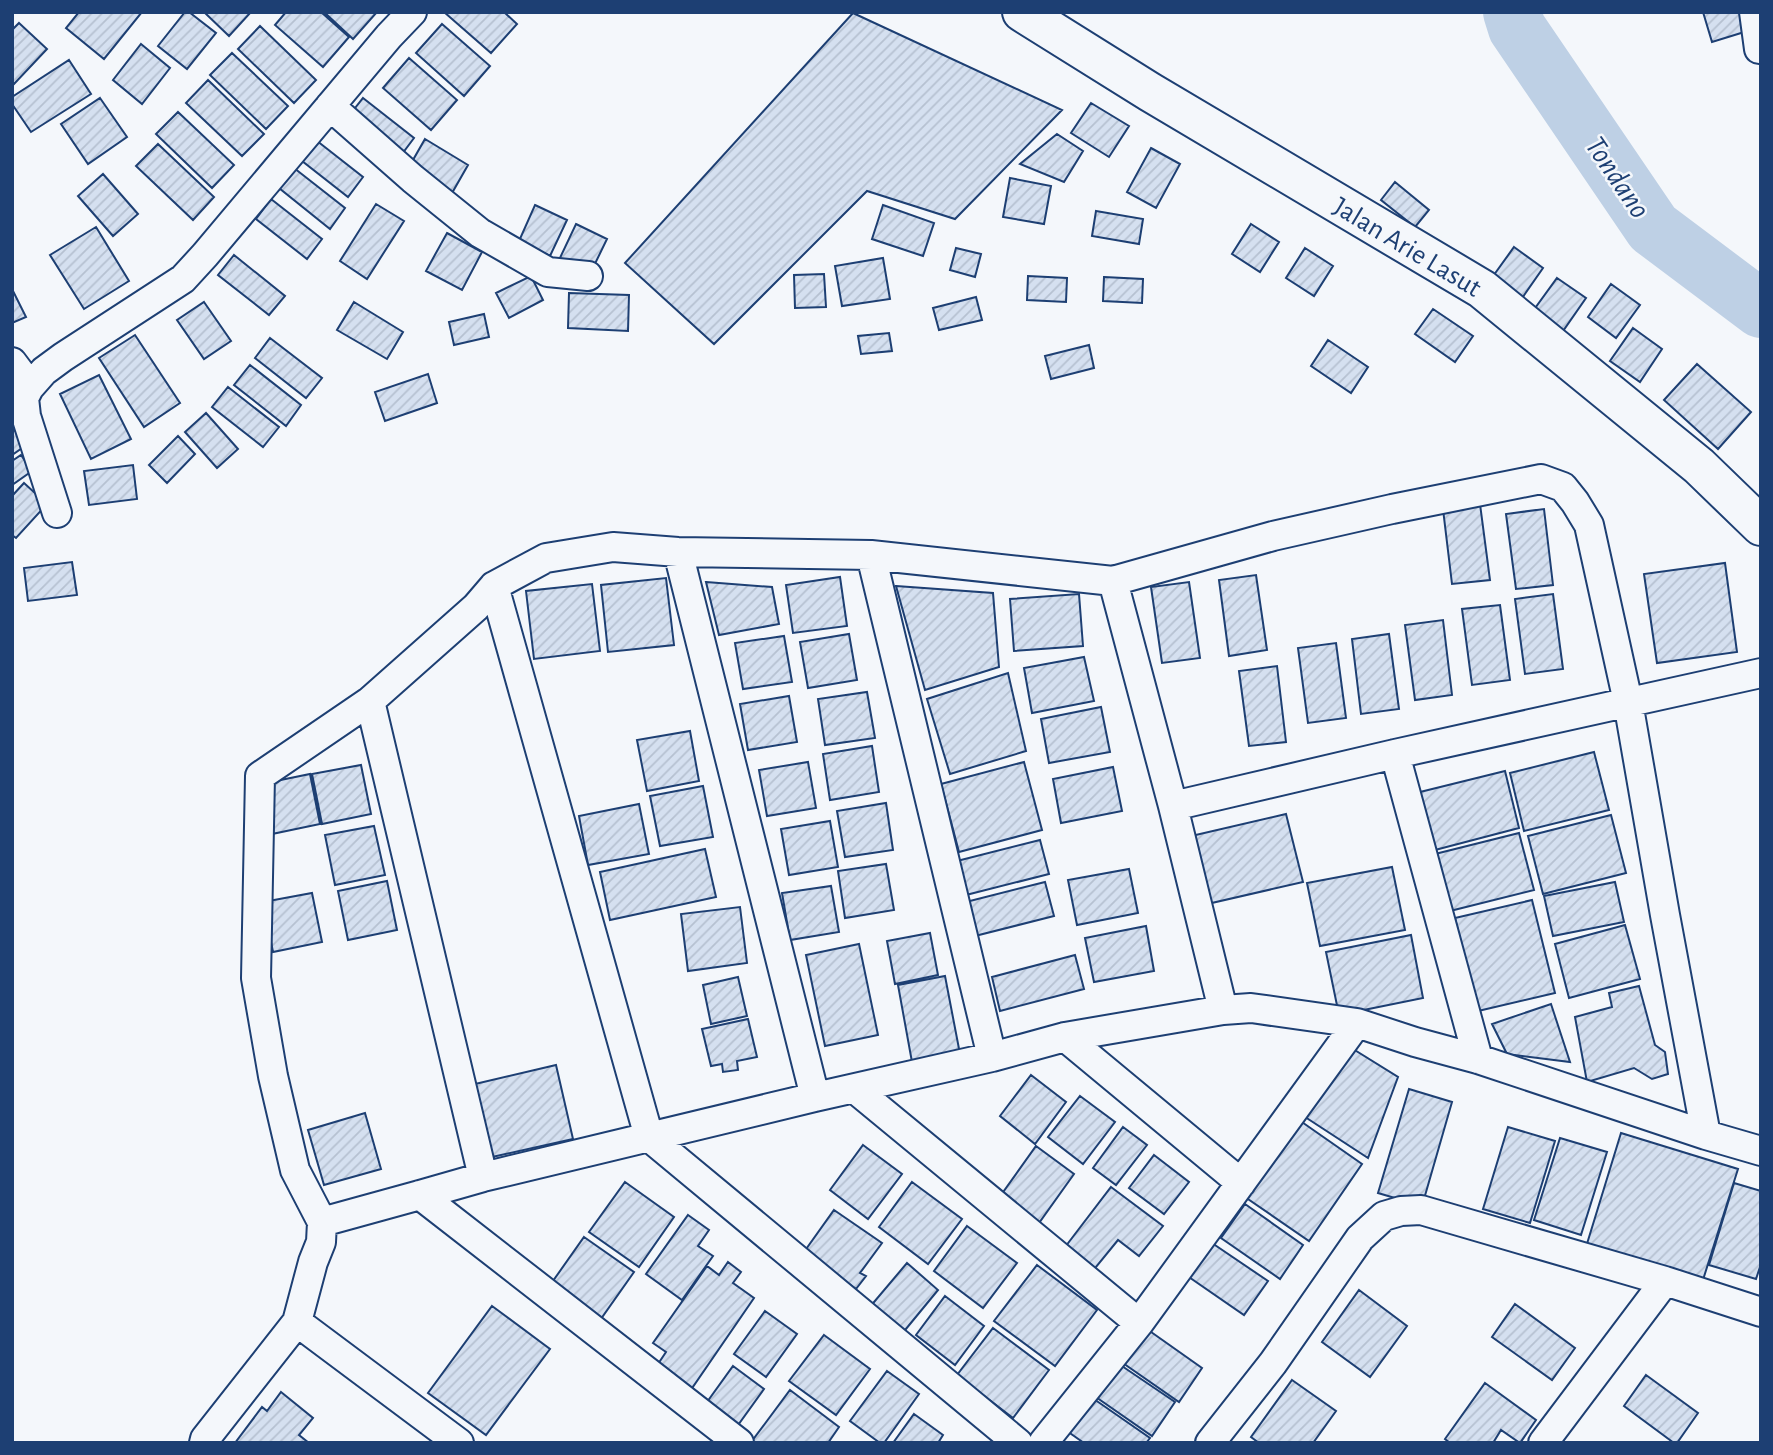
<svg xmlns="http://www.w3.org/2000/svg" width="1773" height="1455" viewBox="0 0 1773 1455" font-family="'Alegreya Sans',sans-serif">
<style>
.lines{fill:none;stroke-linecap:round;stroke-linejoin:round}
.river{stroke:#bed0e5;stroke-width:58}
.building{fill:url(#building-hatch);stroke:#1d3f73;stroke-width:2}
.street-casing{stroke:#1d3f73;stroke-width:32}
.secondary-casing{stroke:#1d3f73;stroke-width:42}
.street{stroke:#f4f7fb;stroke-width:28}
.secondary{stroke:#f4f7fb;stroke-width:38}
.labels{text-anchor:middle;stroke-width:5;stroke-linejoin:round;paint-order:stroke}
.street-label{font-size:28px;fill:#1d3f73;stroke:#f4f7fb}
.water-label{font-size:30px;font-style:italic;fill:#1d3f73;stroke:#f4f7fb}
</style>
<defs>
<pattern id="building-hatch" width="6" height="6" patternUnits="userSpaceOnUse" patternTransform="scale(1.75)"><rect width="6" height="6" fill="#d5e0f0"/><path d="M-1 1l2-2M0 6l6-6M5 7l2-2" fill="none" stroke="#b6c1d1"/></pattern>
</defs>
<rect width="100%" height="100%" fill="#f4f7fb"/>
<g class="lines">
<path class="river" d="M1512,12L1517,28L1653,228L1761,309"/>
</g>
<path class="building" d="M79,12H142L104,59L66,28Z
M185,12H189L216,33L187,69L158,46Z
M204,12H251L229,36Z
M286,12H321L349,37L323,67L275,25Z
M324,12H377L353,39Z
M444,12H504L517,24L491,53Z
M1703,12H1749L1754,29L1712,42Z
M853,13L1062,110L955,219L867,191L714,344L625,263Z
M19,23L47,49L14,84L12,83V30Z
M442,24L490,66L464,96L416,53Z
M260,26L316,80L294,103L238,49Z
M141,44L170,68L142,104L113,80Z
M232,53L288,106L266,129L210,75Z
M409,58L457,100L431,130L383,88Z
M69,60L91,94L31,132L12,104V97Z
M208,80L264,134L242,156L186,103Z
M100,98L127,137L88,164L61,124Z
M363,98L414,138L399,158L348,117Z
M1091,103L1129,126L1109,157L1071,133Z
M178,112L234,165L212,188L156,134Z
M1057,134L1083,151L1064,182L1020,164Z
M312,137L363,177L348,197L297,157Z
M425,139L468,165L452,193L409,167Z
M158,144L214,197L193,220L136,166Z
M1151,148L1180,164L1156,208L1127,192Z
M294,168L345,208L330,229L279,188Z
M103,174L138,214L113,236L78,196Z
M1010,178L1051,186L1044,224L1003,217Z
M1395,182L1429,210L1415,227L1381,200Z
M271,199L322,239L307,259L256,219Z
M376,204L404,221L367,279L340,261Z
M535,205L567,220L550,256L519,241Z
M883,205L934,223L923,256L872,239Z
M1096,211L1143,219L1139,244L1092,236Z
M576,224L607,239L590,274L559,260Z
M1251,224L1279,242L1260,272L1232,254Z
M96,227L129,281L84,309L50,255Z
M447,233L482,252L462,290L426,271Z
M1514,247L1543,268L1520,301L1491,279Z
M956,248L981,254L975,277L950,270Z
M1305,248L1333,266L1314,296L1286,278Z
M234,255L285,296L269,315L218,275Z
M883,258L890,299L842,306L835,266Z
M824,274L826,307L795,308L794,275Z
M531,276L543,300L509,318L496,293Z
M1028,276L1067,278L1066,302L1027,300Z
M1104,277L1143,279L1142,303L1103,301Z
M1557,278L1586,298L1563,331L1533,311Z
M1611,284L1640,305L1616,338L1588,317Z
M12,289L26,317L12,323Z
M569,293L629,295L628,331L568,328Z
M976,297L982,320L939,330L933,308Z
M204,302L231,341L204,359L177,320Z
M354,302L403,332L387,359L337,330Z
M1433,309L1473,336L1455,362L1415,334Z
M484,314L489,337L454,345L449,322Z
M1633,328L1662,349L1640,382L1610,361Z
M889,333L892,351L861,354L858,336Z
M135,335L180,403L144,427L99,358Z
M270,338L322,378L306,398L255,358Z
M1328,340L1368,367L1351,393L1311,366Z
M1089,345L1094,368L1051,379L1045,356Z
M1697,364L1751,412L1718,449L1664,400Z
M250,365L301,405L286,426L234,385Z
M428,374L437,403L385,421L375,392Z
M99,375L131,439L91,459L60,394Z
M228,387L279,427L263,447L212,407Z
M206,413L238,449L217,468L185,432Z
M12,426L25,446L12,455Z
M178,436L195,454L167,483L149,465Z
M21,455L32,471L12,485V461Z
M133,465L137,499L89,505L84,471Z
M24,483L47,504L16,538L12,535V496Z
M1480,504L1490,580L1452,584L1443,509Z
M1544,509L1553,585L1516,589L1506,514Z
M72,562L77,595L28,601L24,568Z
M1725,563L1737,652L1657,663L1644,574Z
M1256,575L1267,650L1229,656L1219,580Z
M840,577L847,626L793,633L786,585Z
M666,578L674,645L608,652L601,585Z
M706,582L772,587L779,624L719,635Z
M1189,582L1200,658L1162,663L1151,587Z
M592,584L600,651L534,659L526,591Z
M896,586L993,593L999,667L925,690Z
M1079,594L1083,646L1014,651L1010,599Z
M1553,594L1563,669L1525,674L1515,599Z
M1500,605L1510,680L1472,685L1462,609Z
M1443,620L1452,695L1415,700L1405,625Z
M849,634L857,680L808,688L800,642Z
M1389,634L1399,709L1361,714L1352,639Z
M784,636L792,682L743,689L735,643Z
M1336,643L1346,718L1308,723L1298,648Z
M1084,657L1094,701L1032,713L1024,668Z
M1277,666L1286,742L1249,746L1239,671Z
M1008,673L1026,751L950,774L927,699Z
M867,692L875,738L825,745L818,699Z
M789,696L797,742L748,750L740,704Z
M1101,707L1110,752L1049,763L1041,719Z
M690,731L699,781L647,791L637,740Z
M872,746L879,792L830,800L823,754Z
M1594,752L1609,810L1524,831L1510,773Z
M808,762L816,808L767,816L759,770Z
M1024,762L1042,830L959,852L941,784Z
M361,765L371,814L322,824L312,774Z
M1113,767L1122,811L1061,823L1053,779Z
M1505,771L1519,828L1435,850L1420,792Z
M310,774L320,824L272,834L261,784Z
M703,786L713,837L660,846L650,796Z
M886,803L893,850L845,857L837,811Z
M639,804L649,854L588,865L579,816Z
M1286,814L1303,882L1203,905L1187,837Z
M1611,815L1626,873L1543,894L1528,836Z
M830,821L838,867L789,875L781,829Z
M374,826L385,875L335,885L325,835Z
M1519,833L1534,890L1450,911L1435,854Z
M1040,840L1049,874L966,895L957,861Z
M705,849L716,897L610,920L600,872Z
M886,864L894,910L845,918L838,871Z
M1392,867L1405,930L1320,946L1307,883Z
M1129,869L1138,913L1077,925L1068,880Z
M387,881L397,930L348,940L338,891Z
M1045,882L1054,916L971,937L962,903Z
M1615,882L1624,922L1553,936L1544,896Z
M831,886L839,932L790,940L782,893Z
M312,893L322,942L273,952L263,902Z
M1532,900L1555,993L1478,1011L1455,918Z
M740,907L747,963L688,971L681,914Z
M1625,925L1640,979L1569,998L1555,944Z
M1146,926L1154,971L1094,982L1085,938Z
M930,933L938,975L895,984L887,941Z
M1411,935L1423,998L1339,1015L1326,952Z
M859,944L878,1035L825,1046L806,955Z
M1075,955L1084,989L1000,1011L992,977Z
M945,976L960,1054L912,1062L898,985Z
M738,977L747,1016L711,1024L703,985Z
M1639,986L1655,1045L1665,1052L1668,1074L1652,1079L1634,1068L1587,1082L1575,1017L1612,1007L1609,993Z
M1551,1004L1570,1062L1507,1054L1492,1024Z
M748,1019L757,1057L737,1061L738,1070L723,1072L722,1064L711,1066L702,1029Z
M1345,1044L1398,1077L1368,1158L1299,1113Z
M556,1065L573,1139L492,1157L475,1084Z
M1031,1075L1066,1102L1035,1144L1000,1116Z
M1409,1089L1452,1102L1422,1206L1378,1193Z
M1080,1096L1115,1122L1083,1164L1048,1137Z
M365,1113L381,1169L324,1185L308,1130Z
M1299,1120L1362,1164L1309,1241L1245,1197Z
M1123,1127L1147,1145L1116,1185L1093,1168Z
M1508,1127L1555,1141L1530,1223L1483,1209Z
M1621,1133L1738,1169L1702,1283L1586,1247Z
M1560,1138L1607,1152L1581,1235L1534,1220Z
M863,1145L902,1174L868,1219L830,1190Z
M1036,1146L1074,1174L1034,1230L996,1202Z
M1154,1155L1189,1182L1164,1214L1129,1188Z
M625,1182L674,1217L639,1267L589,1232Z
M912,1182L962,1219L928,1264L879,1227Z
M1734,1183L1761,1191V1264L1756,1279L1709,1265Z
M1111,1187L1163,1226L1139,1256L1118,1240L1087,1278L1059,1255Z
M1245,1204L1303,1245L1280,1279L1221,1238Z
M834,1210L882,1243L860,1273L866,1276L856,1289L804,1252Z
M688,1215L709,1230L698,1246L713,1256L682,1300L646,1274Z
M967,1226L1017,1263L983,1308L934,1271Z
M584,1237L634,1272L598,1323L548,1288Z
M1209,1241L1268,1281L1244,1315L1186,1275Z
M728,1262L741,1272L733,1283L754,1298L688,1394L654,1370L666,1352L653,1343L707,1266L719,1275Z
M907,1263L938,1290L901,1335L869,1308Z
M1037,1265L1097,1310L1055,1366L994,1321Z
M1359,1290L1407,1326L1370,1377L1322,1342Z
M945,1296L984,1326L955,1365L916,1335Z
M1515,1304L1575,1348L1552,1380L1492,1337Z
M492,1306L550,1349L486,1435L428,1393Z
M765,1311L797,1334L766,1377L734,1354Z
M1144,1327L1202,1368L1179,1402L1120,1361Z
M993,1328L1049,1370L1013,1418L957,1375Z
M824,1335L870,1369L836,1415L789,1381Z
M1116,1362L1175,1402L1152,1436L1093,1395Z
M733,1366L764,1389L733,1432L702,1409Z
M887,1371L919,1394L884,1443H880L850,1421Z
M1646,1375L1698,1413L1677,1443H1674L1624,1406Z
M1292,1380L1336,1411L1313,1443H1259L1251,1437Z
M1485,1383L1536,1420L1520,1443L1501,1430L1493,1443H1450L1445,1439Z
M790,1390L839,1427L828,1443H754L752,1441Z
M281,1392L313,1418L299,1435L309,1443H235L262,1407L267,1411Z
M1091,1397L1150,1438L1146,1443H1084L1067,1431Z
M914,1414L943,1435L938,1443H893Z"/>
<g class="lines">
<defs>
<path id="street" d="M1754,12L1759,49
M330,106L413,179L480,233L548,272L588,276
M12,362L30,386
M57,513L26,416L24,398L29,388L44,371L63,357L183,279L205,255L389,36L412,12
M678,552L815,1097
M871,555L992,1057
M1113,581L1173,806L1223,1010
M494,586L649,1137L1018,1443
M370,701L483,1177
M1395,754L1478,1059
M1173,806L1395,754L1761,673
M1065,1037L1241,1183
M855,1089L1139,1323
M420,1195L739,1443
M322,1222L295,1170L273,1076L256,978L260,776L370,701L476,607L494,586L546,558L613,547L678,552L871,555L1113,581L1273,536L1392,509L1541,479L1563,487L1575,502L1589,525L1628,702L1665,915L1706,1135
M297,1322L459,1443
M204,1443L205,1439L297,1322L313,1262L321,1242L322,1222L420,1195L483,1177L815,1097L992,1057L1065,1037L1223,1010L1251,1008L1357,1023L1415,1042L1478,1059L1706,1135L1761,1151
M1043,1443L1139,1323L1357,1023
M1210,1443L1273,1363L1360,1238L1384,1216L1401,1211L1421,1210L1665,1281L1761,1312
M1543,1443L1665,1281"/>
<path id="secondary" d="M1022,12L1150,92L1482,289L1699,466L1761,526"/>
</defs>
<use href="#street" class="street-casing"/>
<use href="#secondary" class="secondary-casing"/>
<use href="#street" class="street"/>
<use href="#secondary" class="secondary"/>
</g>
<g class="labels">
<g class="street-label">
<text transform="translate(1408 246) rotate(31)" y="10">Jalan Arie Lasut</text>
</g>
<g class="water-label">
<text transform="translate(1618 177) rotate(56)" y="10">Tondano</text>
</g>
</g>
<rect width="1773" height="1455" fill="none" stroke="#1d3f73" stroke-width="28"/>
</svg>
